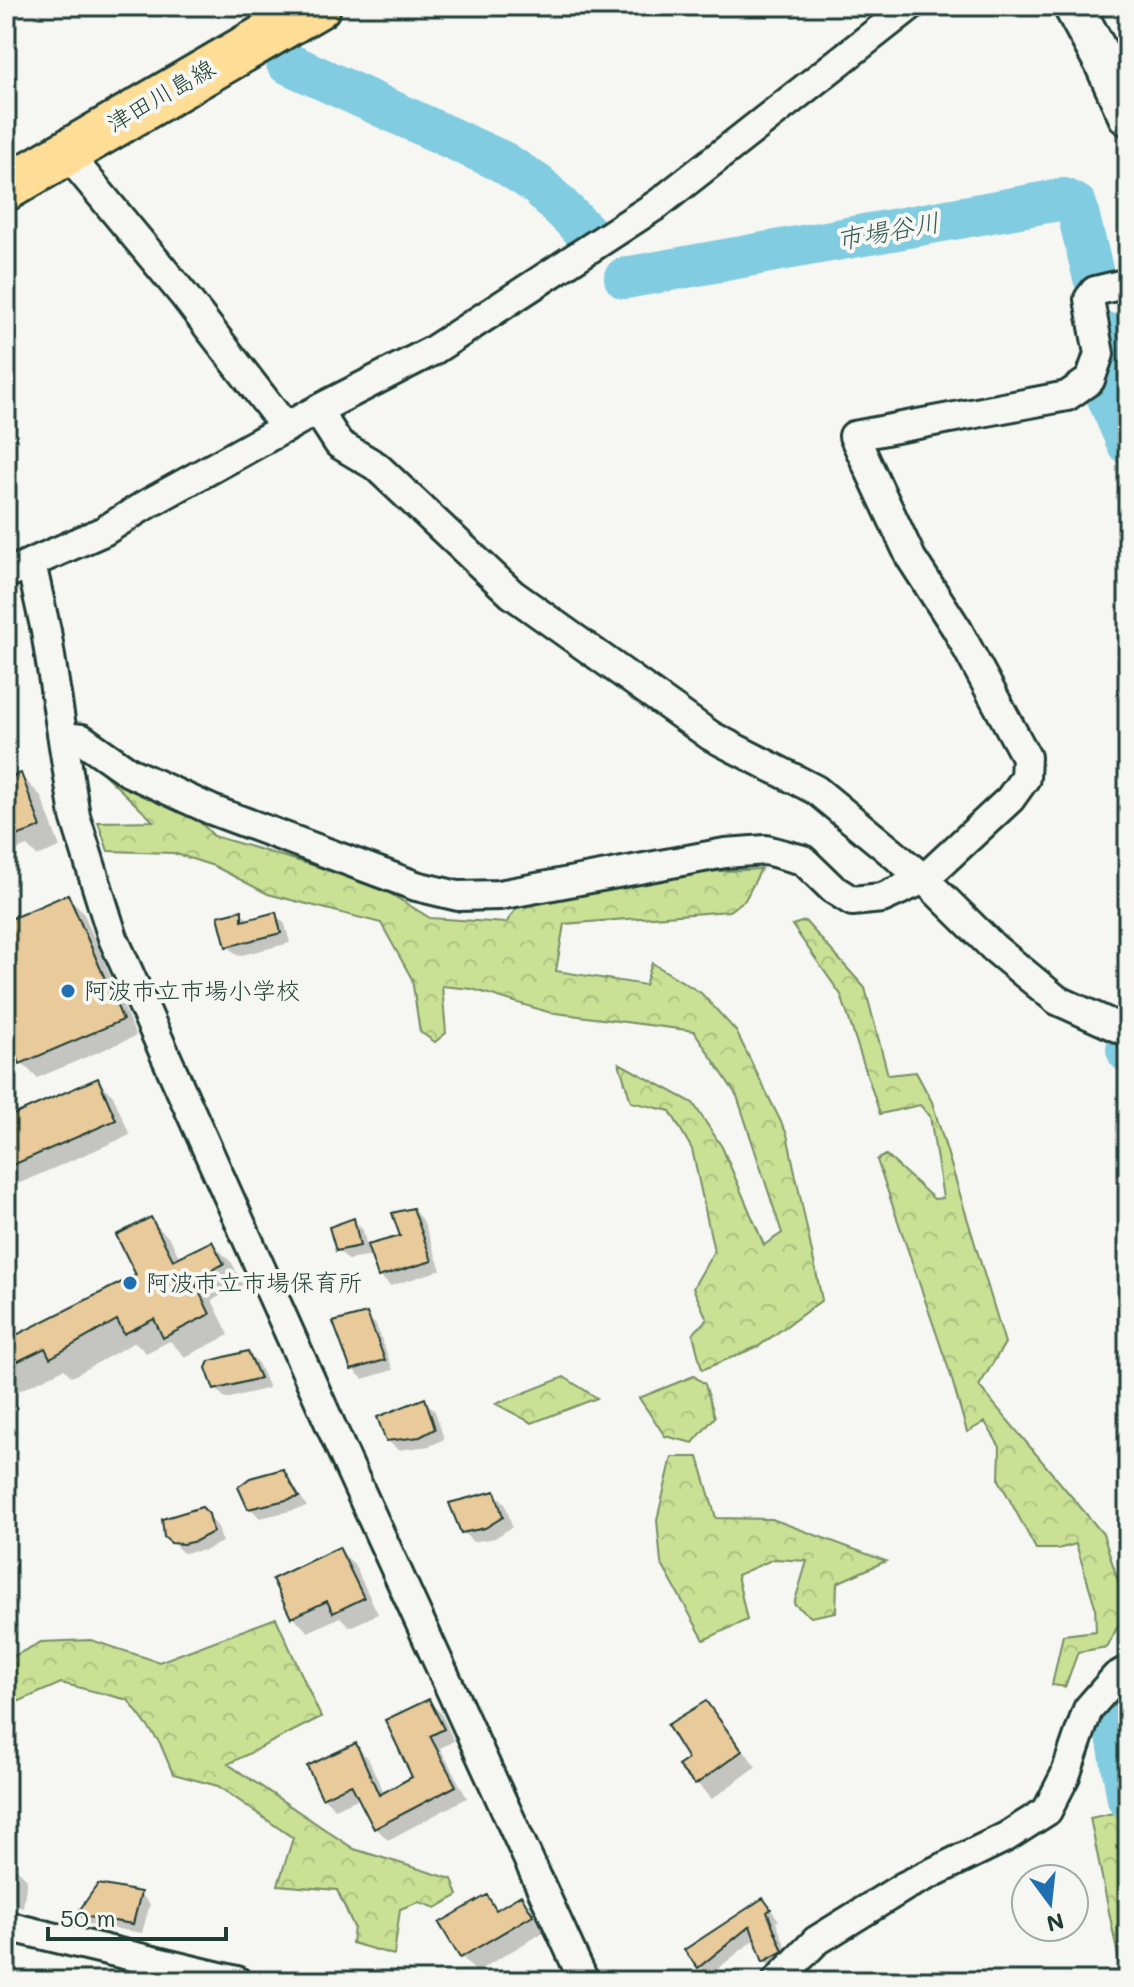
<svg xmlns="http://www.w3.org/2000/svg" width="1134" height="1987" viewBox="0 0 1134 1987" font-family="Mali,'Klee One',sans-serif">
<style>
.forest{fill:url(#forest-crowns);stroke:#748e64;stroke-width:2}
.shadow{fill:#0003}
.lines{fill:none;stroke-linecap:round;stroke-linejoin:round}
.river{stroke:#81cce0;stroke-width:42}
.building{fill:#e8ca9b;stroke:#1f3d34;stroke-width:2}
.minor-casing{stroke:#1f3d34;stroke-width:34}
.secondary-casing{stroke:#1f3d34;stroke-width:44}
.primary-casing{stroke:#1f3d34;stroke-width:50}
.minor{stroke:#f6f6f2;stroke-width:28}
.secondary{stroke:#f6f6f2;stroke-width:38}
.primary{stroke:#fedd96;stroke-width:44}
.poi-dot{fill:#1f6fb2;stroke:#f6f6f2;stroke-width:3}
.labels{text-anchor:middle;stroke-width:8;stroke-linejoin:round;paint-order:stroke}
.street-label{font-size:24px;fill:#1f3d34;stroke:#f6f6f2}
.poi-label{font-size:24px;fill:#1f3d34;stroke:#f6f6f2;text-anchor:start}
.water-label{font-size:26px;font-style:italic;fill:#335a56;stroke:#f6f6f2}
</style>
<defs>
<pattern id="forest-crowns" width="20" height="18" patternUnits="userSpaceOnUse" patternTransform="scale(2)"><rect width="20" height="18" fill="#c9e095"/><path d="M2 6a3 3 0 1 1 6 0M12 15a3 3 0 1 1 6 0" fill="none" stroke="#acc181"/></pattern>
</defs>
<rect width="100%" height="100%" fill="#f6f6f2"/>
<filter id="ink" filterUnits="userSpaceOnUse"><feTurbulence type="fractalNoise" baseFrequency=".0125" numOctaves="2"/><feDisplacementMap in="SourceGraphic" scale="16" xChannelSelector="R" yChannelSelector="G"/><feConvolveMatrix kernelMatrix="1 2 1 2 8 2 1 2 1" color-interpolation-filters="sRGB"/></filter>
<g filter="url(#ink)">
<path class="forest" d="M85,756L188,810L214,836L373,883L430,918L506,923L520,903L588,886L705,872L761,869L745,900L729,911L564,924L556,971L645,985L652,963L701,993L736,1031L787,1134L822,1300L759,1346L702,1370L693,1334L707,1319L693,1288L714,1251L692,1149L670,1111L631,1102L619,1063L693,1103L722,1147L764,1245L782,1233L737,1096L694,1031L548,1012L472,989L442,986L446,1033L435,1042L420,1032L412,979L381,923L268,894L214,866L173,853L108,851L98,822L153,821Z
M805,921L865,988L888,1075L916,1072L932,1102L1005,1343L979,1386L1103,1534L1127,1609L1107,1647L1078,1652L1065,1687L1052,1685L1063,1635L1096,1631L1095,1606L1076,1544L1058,1549H1036L999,1480L1000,1447L985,1422L967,1432L950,1373L877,1160L886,1155L934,1199L943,1198L930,1116L920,1105L880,1114L841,995L792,925Z
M694,1376L705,1384L715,1417L693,1443L665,1436L639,1398Z
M564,1377L597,1398L532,1423L496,1404Z
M672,1457H698L716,1518L772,1519L886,1561L837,1583L836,1612L811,1617L794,1604L807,1561L774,1559L737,1575L747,1620L704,1640L661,1563L657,1520Z
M276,1618L321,1717L228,1764L354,1849L452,1879L458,1895L436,1908L419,1902L400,1909L394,1955L352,1943L354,1927L337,1890L278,1885L293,1838L218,1786L173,1774L160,1743L128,1700L61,1683L6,1707V1660L41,1642L91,1640L159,1662Z
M1123,1811L1128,1837V1981H1123L1090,1818Z"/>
<path class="shadow" d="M21,776L41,796L60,847L37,856L27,846L6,854V781Z
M68,897L83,912L136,1036L37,1078L22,1063L6,1026V923Z
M241,912L250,921L275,914L285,924L290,943L238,956L228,946Z
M97,1080L113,1096L130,1135L6,1189V1120Z
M413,1210L423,1220L441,1270L390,1286L380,1276L373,1255L348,1260L338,1250L353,1220L363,1230L367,1248L402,1238Z
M151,1220L171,1240L180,1259L212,1243L232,1263L243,1285L212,1300L229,1335L185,1357L170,1341L146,1353L135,1342L72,1377L64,1369L6,1397V1320L15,1338L139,1276Z
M366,1315L376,1325L393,1370L363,1379L353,1369Z
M248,1353L258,1363L269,1388L226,1399L216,1389Z
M425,1401L435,1411L444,1439L430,1446L398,1450L387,1440Z
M282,1472L292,1482L307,1507L260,1518L250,1508Z
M495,1493L505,1503L512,1527L495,1538L473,1542L463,1532Z
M202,1509L218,1527L222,1542L206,1550L183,1553L166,1536Z
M338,1549L354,1564L378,1614L350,1627L340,1617L308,1632L293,1617Z
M428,1701L441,1713L454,1741L440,1748L467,1798L388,1840L376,1828L360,1798L335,1809L323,1797L355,1746L368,1758L384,1794L415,1778Z
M706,1704L721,1719L756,1767L712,1799L681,1767L691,1759Z
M6,1866L17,1869L27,1879L23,1907L6,1902Z
M140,1894L150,1904L142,1933L88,1924L79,1915Z
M487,1898L499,1910L521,1898L536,1913L546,1931L476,1972L461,1956Z
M763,1900L779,1920L776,1922L791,1961L775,1971L765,1961L756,1938L709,1976L699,1966Z
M559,1971L569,1981H537Z"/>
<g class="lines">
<path class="river" d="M287,63L503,162L538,185L590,236
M625,278L1064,199L1076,205L1094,278
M1106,333L1111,351L1100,380L1128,444
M1127,1049L1128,1052
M1113,1712L1128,1799"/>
</g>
<path class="building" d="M21,773L41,827L14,837L10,825L6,827V779Z
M68,894L123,1020L20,1064L6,1031V921Z
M242,910V921L276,912L281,933L226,947L218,916Z
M98,1078L116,1120L6,1168V1118Z
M413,1208L432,1261L378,1277L367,1245L400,1236L392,1213Z
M151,1217L173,1260L212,1241L224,1264L193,1279L210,1314L163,1338L154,1319L124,1334L117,1320L50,1358L45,1348L6,1367V1340L136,1275L116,1235Z
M354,1218L360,1246L336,1251L329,1227Z
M367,1313L385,1360L351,1370L333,1322Z
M248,1351L260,1378L214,1390L206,1368L209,1361Z
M425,1398L435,1429L420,1437L386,1441L377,1417Z
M283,1469L299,1497L248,1509L238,1487L250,1478Z
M495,1491L503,1517L485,1528L461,1533L449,1503Z
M202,1507L209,1514L213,1532L196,1541L183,1544L171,1543L164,1537L162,1519Z
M339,1547L364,1598L333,1613L327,1601L291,1618L272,1579Z
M429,1699L444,1729L430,1736L456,1786L374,1829L351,1784L322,1798L307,1766L356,1743L379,1795L412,1777L385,1720Z
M706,1701L742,1751L695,1785L678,1766L688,1759L667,1725Z
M98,1884L141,1892L133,1924L76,1915Z
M487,1895L496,1910L521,1895L533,1915L460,1958L439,1923Z
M763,1898L771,1909L767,1912L783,1951L763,1962L750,1926L698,1968L684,1950Z"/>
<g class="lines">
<defs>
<path id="minor" d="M68,149L78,167L183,294L286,428
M317,410L339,444L376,466L512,594L711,736L816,790L924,879L994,948L1057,1000L1128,1032
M31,563L46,631L75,816L113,938L351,1471L584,1981
M6,574L104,531L142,507L317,410L432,351L658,204L910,6
M63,737L82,739L129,772L212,810L416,886L458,896L499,895L725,853L766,850L803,860L833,889L852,901L882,898L924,879L1010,799L1025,778L1026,757L957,629L911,558L854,436L1067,396L1090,380L1099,354L1089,299L1095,291L1128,283
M6,1926L237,1981
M777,1981L816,1941L905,1886L1006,1837L1047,1811L1065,1776L1088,1709L1116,1677L1128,1670"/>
<path id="secondary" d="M1073,6L1104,63L1128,116"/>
<path id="primary" d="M6,188L318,6"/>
</defs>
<use href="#minor" class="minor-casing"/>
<use href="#secondary" class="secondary-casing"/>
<use href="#primary" class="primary-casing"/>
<use href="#minor" class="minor"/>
<use href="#secondary" class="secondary"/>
<use href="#primary" class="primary"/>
</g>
</g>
<g class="poi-dot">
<circle cx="68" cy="991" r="8"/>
<circle cx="130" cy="1283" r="8"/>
</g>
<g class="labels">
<g class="street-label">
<text transform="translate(161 96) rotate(-30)" y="8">津田川島線</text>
</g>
<g class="poi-label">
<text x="84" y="999">阿波市立市場小学校</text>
<text x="146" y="1291">阿波市立市場保育所</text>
</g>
<g class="water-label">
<text transform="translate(888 231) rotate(-10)" y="9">市場谷川</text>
</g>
</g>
<rect width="1134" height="1987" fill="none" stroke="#f6f6f2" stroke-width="32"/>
<rect x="16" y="16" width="1102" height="1955" fill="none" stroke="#1f3d34" stroke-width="3" filter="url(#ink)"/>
<g transform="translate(1050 1903) rotate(165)"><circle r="38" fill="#f6f6f2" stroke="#a0aca6" stroke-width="2"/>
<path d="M0-6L14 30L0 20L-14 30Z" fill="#1f6fb2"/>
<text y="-12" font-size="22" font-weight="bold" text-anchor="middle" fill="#1f3d34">N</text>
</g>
<path d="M48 1927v12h178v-12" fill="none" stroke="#1f3d34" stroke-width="4"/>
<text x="60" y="1927" font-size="24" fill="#1f3d34" stroke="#f6f6f2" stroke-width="6" paint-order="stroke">50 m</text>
</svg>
